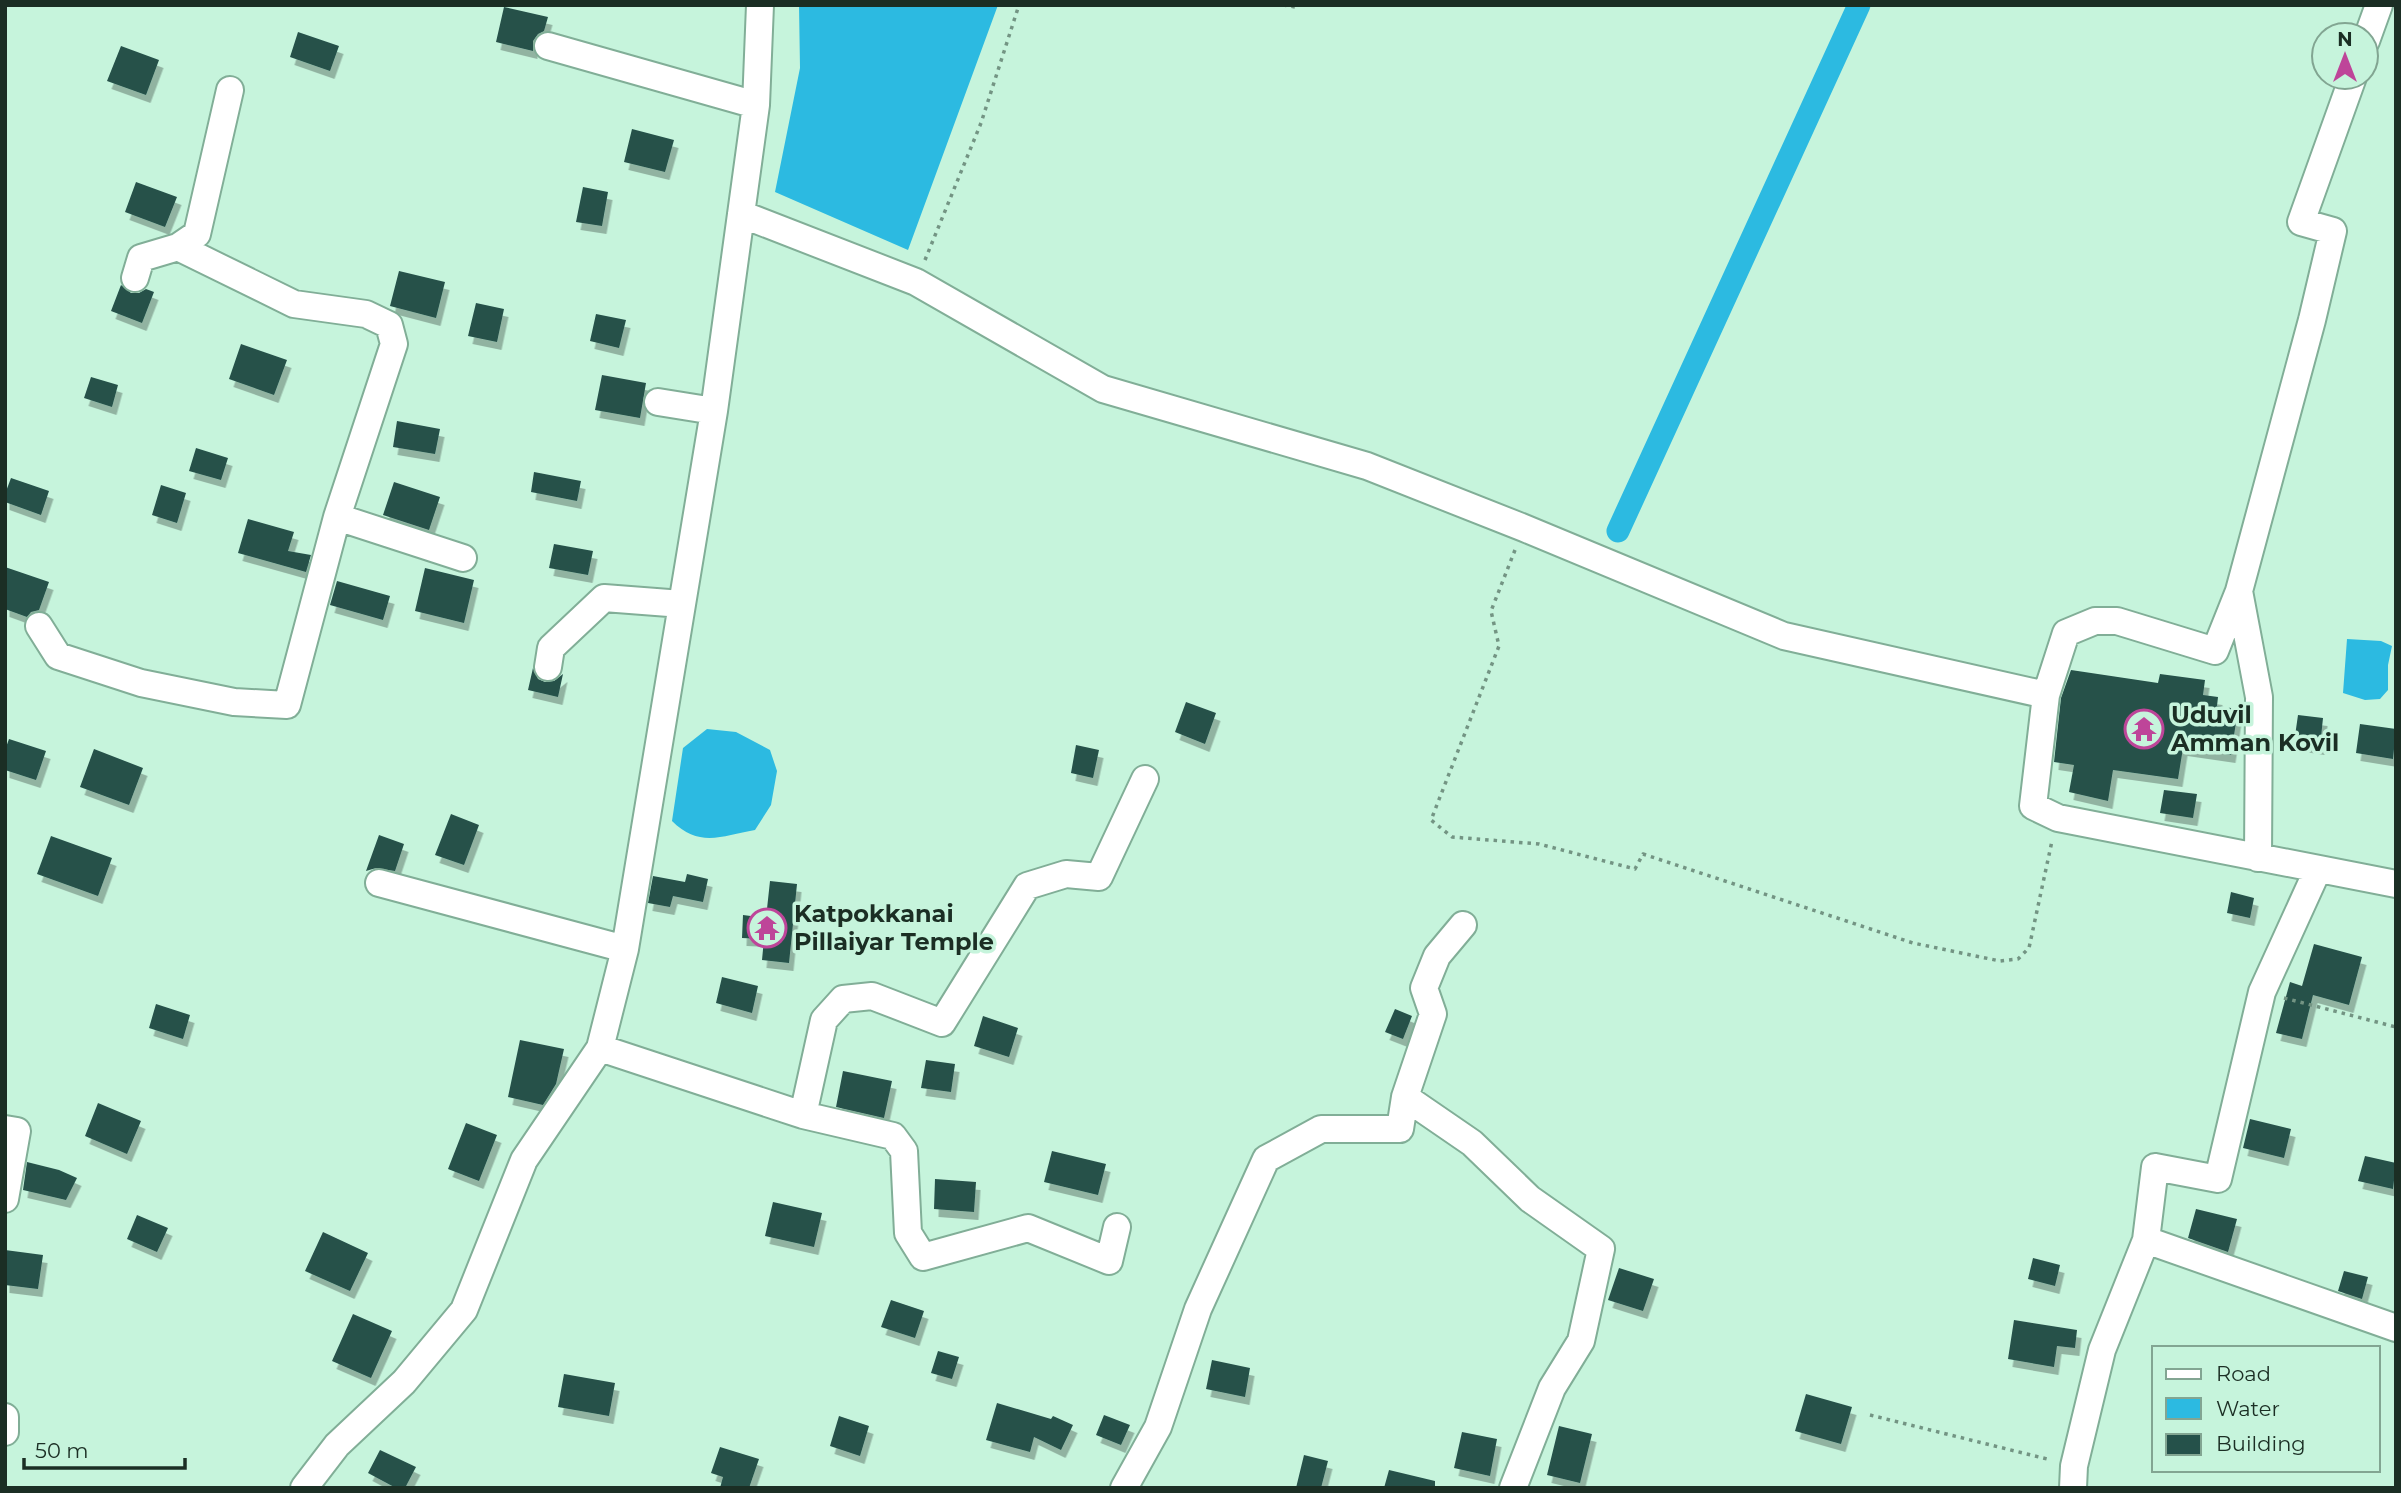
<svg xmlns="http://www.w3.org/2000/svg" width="2401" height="1493" viewBox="0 0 2401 1493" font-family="Montserrat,sans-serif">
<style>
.water{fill:#2cbae1}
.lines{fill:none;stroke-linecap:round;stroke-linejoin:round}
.canal{stroke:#2cbae1;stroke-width:23}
.building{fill:#25514a;filter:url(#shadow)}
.minor-casing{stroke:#81ae97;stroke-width:30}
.path{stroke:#739483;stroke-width:3.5;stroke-dasharray:3.5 5;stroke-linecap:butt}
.minor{stroke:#fff;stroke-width:26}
.labels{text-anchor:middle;stroke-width:7;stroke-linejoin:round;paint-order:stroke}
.poi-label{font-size:24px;font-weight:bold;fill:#1b2e24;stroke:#c6f4dc;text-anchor:start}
</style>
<defs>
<filter id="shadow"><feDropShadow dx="4.5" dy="8" stdDeviation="0" flood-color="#0004"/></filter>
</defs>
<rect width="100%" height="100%" fill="#c6f4dc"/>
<path class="water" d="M799,5H998L908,250L775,192L800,68Z
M2347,639L2381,641L2392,646L2388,665V690L2380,699L2365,700L2343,693Z
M707,729L736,732L770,750L777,771L771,805L755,830C722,836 699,848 672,821L683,748Z"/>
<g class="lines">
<path class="canal" d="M1618,531L1859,5"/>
</g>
<path class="building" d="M504,7L548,17L544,31L538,34L533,41V51L496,42Z
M298,32L339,46L330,71L290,57Z
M121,46L159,60L146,95L107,81Z
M632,129L674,140L665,172L624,162Z
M136,182L177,197L165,227L125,212Z
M583,187L608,192L602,226L576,222Z
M399,271L445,282L436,318L390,306Z
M121,285L131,293H139L146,289L154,292L142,323L111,311Z
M476,303L504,309L497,342L468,336Z
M596,314L626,320L619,348L590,341Z
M241,344L287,360L274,395L229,379Z
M602,375L646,383L640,418L595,410Z
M91,377L118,385L112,407L84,398Z
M397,421L440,429L435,454L393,447Z
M196,448L228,458L221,480L189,471Z
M534,472L581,481L577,501L531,492Z
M11,478L49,491L41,515L5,502V494Z
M394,482L440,497L429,530L383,515Z
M161,485L186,493L177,523L152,515Z
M248,519L294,532L288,551L311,555L306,572L238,553Z
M554,544L593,551L588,575L549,568Z
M5,567L49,582L39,610L31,612L27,617L5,609Z
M425,568L474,580L464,623L415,611Z
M337,581L390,596L383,620L330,605Z
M533,668L538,679L545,682L554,681L563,674L558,697L528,690Z
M2071,670L2158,683L2160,674L2205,680L2203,695L2218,697L2217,706L2238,709L2231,755L2183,748L2178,779L2113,770L2108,801L2069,792L2074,765L2054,762L2061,698Z
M1186,702L1216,713L1205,744L1175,732Z
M2298,715L2323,718L2320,747L2294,743Z
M2360,724L2396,729L2393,759L2356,753Z
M9,739L46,751L36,780L5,770V750Z
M1076,745L1099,750L1093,778L1071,773Z
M94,749L143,768L129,805L80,787Z
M2164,790L2197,794L2193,818L2160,813Z
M451,814L479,825L464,865L435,855Z
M379,835L404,844L395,871L376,868L366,871Z
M51,836L112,858L98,896L37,874Z
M687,874L708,879L703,902L673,896L670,907L648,903L653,876L685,882Z
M770,881L797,884L789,963L762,960L764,939L742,938L743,915L766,918Z
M2231,892L2254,898L2250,918L2227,913Z
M2314,944L2362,957L2349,1005L2313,995L2302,1039L2276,1033L2290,982L2302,986Z
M722,977L758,986L752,1013L716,1003Z
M156,1004L190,1015L183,1039L149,1028Z
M1395,1009L1412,1016L1403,1039L1385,1032Z
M983,1016L1018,1028L1009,1057L974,1046Z
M520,1040L564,1049L556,1084L543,1105L508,1097Z
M926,1060L955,1064L951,1092L921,1088Z
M843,1071L892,1081L884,1118L836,1107Z
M98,1103L141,1121L127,1154L85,1136Z
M2250,1119L2291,1129L2284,1158L2243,1148Z
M466,1123L497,1135L479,1181L448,1169Z
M1052,1151L1106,1164L1098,1195L1044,1182Z
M2365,1156L2396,1163L2393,1189L2358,1181Z
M27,1162L59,1170L77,1178L66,1200L23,1190Z
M935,1179L976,1182L974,1212L934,1209Z
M773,1202L822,1213L814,1247L765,1236Z
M2196,1209L2237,1219L2228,1252L2188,1238Z
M137,1215L168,1228L157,1252L127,1239Z
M323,1232L368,1253L350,1291L305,1271Z
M5,1250L43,1255L38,1289L5,1285Z
M2033,1258L2060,1265L2055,1286L2028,1279Z
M1619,1268L1654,1279L1643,1311L1608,1300Z
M2344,1271L2368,1277L2362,1299L2338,1291Z
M891,1300L924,1311L915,1338L881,1327Z
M353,1314L392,1331L371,1378L332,1361Z
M2014,1320L2077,1330L2075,1348L2057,1346L2054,1367L2008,1359Z
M938,1351L959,1357L952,1379L931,1373Z
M1212,1360L1250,1368L1245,1397L1206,1389Z
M564,1374L615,1383L609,1416L558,1407Z
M1806,1394L1852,1407L1841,1444L1795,1431Z
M997,1403L1051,1419L1053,1416L1073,1425L1061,1450L1034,1437L1030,1452L986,1440Z
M1104,1415L1130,1425L1121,1445L1096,1435Z
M839,1416L869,1426L860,1456L830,1446Z
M1559,1426L1592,1434L1580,1483L1547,1475Z
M1462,1432L1497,1439L1490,1476L1454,1468Z
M720,1447L759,1459L749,1488H720L723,1477L711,1473Z
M380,1450L416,1467L405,1488H396L368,1473Z
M1304,1455L1328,1461L1321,1488H1296Z
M1389,1470L1435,1481V1488H1384Z"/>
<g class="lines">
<defs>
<path id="minor" d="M2366,41L2379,5
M548,46L756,105
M741,214L916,282L1103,389L1367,466L1524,528L1784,636L2046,695L2033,806L2058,818L2396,884
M178,247L197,234L230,90
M135,278L141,258L178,247L294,304L366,314L389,325L394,344L337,517L463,558
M658,402L714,411
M2239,591L2312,320L2333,231L2301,222L2353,77
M39,626L58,656L141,683L234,702L287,705L337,517
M548,667L551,648L604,598L682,604
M2046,695L2066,633L2095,621H2117L2215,651L2239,591L2259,697L2258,858
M379,883L625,949
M600,1048L803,1115L824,1020L843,999L872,996L942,1023L1027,886L1066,874L1099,877L1145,779
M1405,1097L1472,1143L1530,1199L1601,1249L1581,1341L1552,1388L1513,1488
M803,1115L893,1136L904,1151L908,1233L923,1257L1028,1228L1109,1261L1117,1227
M5,1129L17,1131L5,1199
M2146,1240L2396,1328
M5,1417V1432
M304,1488L337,1445L404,1382L464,1310L524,1160L600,1048L625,949L714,411L756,105L760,5
M1124,1488L1158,1427L1198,1309L1266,1159L1321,1129H1400L1405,1097L1433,1014L1424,988L1437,956L1463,925
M2073,1488L2074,1466L2102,1350L2146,1240L2155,1167L2218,1179L2262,992L2318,869"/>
</defs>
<use href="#minor" class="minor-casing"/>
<path class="path" d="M1283,5L1295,7V5
M925,260L981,123L1019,5
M1515,550L1491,611L1499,646L1431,820L1452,837L1539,844L1635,869L1643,854L1913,943L2000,961L2018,959L2029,948L2052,841
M2284,998L2396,1027
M1870,1415L2051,1460"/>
<use href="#minor" class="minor"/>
</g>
<defs>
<symbol id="temple-ring" viewBox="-11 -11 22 22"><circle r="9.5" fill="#c6f4dc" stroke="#be4599" stroke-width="1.5"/><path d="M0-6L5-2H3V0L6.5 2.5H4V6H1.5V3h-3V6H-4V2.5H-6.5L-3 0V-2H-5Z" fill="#be4599"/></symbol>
</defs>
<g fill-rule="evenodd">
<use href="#temple-ring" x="2122" y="707" width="44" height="44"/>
<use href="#temple-ring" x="745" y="906" width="44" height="44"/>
</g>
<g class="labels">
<g class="poi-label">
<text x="2171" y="723">Uduvil<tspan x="2171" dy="28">Amman Kovil</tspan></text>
<text x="794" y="922">Katpokkanai<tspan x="794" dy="28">Pillaiyar Temple</tspan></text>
</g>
</g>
<rect width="2401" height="1493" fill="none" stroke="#1b2e24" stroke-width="14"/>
<rect x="2152" y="1346" width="228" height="126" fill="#c6f4dc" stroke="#82a592" stroke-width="2"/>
<rect x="2166" y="1369" width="35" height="10" fill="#ffffff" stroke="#82a592" stroke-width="2"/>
<text x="2216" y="1381" font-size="21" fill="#1b2e24">Road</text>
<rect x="2166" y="1398" width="35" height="21" fill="#2cbae1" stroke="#82a592" stroke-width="2"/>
<text x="2216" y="1416" font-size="21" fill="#1b2e24">Water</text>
<rect x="2166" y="1434" width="35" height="21" fill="#25514a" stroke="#82a592" stroke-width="2"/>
<text x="2216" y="1451" font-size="21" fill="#1b2e24">Building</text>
<g transform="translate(2345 56)"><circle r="33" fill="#c6f4dc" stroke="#82a592" stroke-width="2"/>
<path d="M0-5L12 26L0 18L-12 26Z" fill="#be4599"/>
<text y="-10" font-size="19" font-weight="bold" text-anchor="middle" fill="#1b2e24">N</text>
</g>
<path d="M24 1458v10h161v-10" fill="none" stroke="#1b2e24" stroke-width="3.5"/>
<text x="35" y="1458" font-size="21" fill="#1b2e24" stroke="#c6f4dc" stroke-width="5" paint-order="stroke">50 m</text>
</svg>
